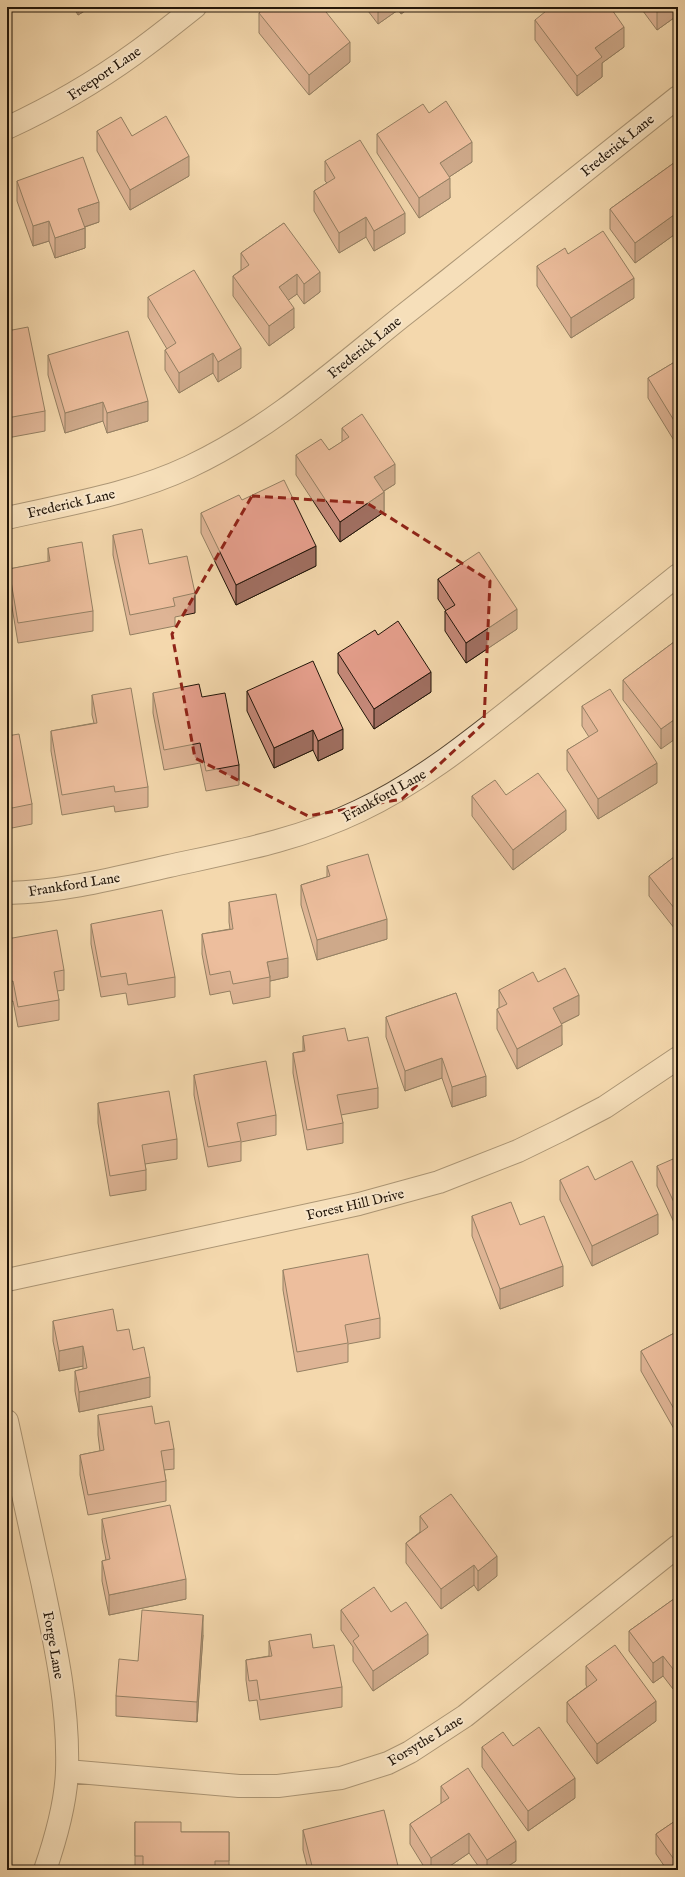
<svg xmlns="http://www.w3.org/2000/svg" width="685" height="1877" viewBox="0 0 685 1877" font-family="'IM FELL English',serif">
<style>
.lines{fill:none;stroke-linecap:round;stroke-linejoin:round}
.minor-casing{stroke:#564632;stroke-width:24}
.minor{stroke:#f8e6ca;stroke-width:22}
.wall{fill:#c48878;stroke:#211509}
.shaded-wall{fill:#a06f61;stroke:#211509}
.building{fill:#e49e8b;stroke:#211509}
.marked{fill:none;stroke:#8f2418;stroke-width:3;stroke-dasharray:8 5;stroke-linejoin:round}
.labels{text-anchor:middle;stroke-width:4;stroke-linejoin:round;paint-order:stroke}
.street-label{font-size:14px;fill:#211509;stroke:#f8e6ca}
</style>
<rect width="100%" height="100%" fill="#f4d8ad"/>
<filter id="stains"><feTurbulence type="fractalNoise" baseFrequency=".005" numOctaves="4"/><feColorMatrix values="0 0 0 0 .2 0 0 0 0 .09 0 0 0 0 .02 0 0 0 .5 -.17"/></filter>
<radialGradient id="worn" r=".72"><stop offset=".6" stop-color="#630" stop-opacity="0"/><stop offset="1" stop-color="#630" stop-opacity=".3"/></radialGradient>
<g class="lines">
<defs>
<path id="minor" d="M7,128C52,107 94,83 134,54C155,39 175,23 195,7
M7,518C68,504 132,494 189,467C268,430 333,372 400,318C493,245 585,171 678,97
M7,893C62,892 116,878 169,866C233,852 299,840 359,811C421,782 473,739 526,697C577,656 627,616 678,575
M7,1280L359,1204L439,1182L518,1151L561,1130L605,1107L678,1058
M7,1421C19,1475 30,1528 42,1581C55,1643 69,1706 67,1770C66,1804 56,1838 45,1870
M67,1771L239,1786H278L341,1778L388,1763L410,1752L465,1716L678,1546"/>
</defs>
<use href="#minor" class="minor-casing"/>
<use href="#minor" class="minor"/>
</g>
<path class="wall" d="M28,7H38L31,11Z
M73,7H91L78,15Z
M365,7H411L401,14L398,10L378,24Z
M640,7H678V15L657,30Z
M259,13L350,62L309,95L259,33Z
M535,20L624,47L602,63V77L577,96L535,40Z
M429,113L472,162L449,177L450,198L419,218L377,153V134Z
M97,131L132,136L189,176L130,210L97,151Z
M678,160V232L635,263L610,229V209Z
M325,161L405,233L374,251L366,237L339,253L314,211V191L327,183L325,181Z
M17,181L99,222L85,227V248L55,258L49,241L33,246L17,201Z
M284,223L320,292L304,304L297,294L288,300L294,328L269,346L233,296V276L241,270V253Z
M568,254L634,298L571,338L537,286V266Z
M148,297L241,368L218,382L213,373L179,393L165,370V350L167,349L148,317Z
M7,331L45,411V431L7,438Z
M48,355L148,421L107,433L103,421L65,433L48,375Z
M678,360V447L648,398V378Z
M342,428L395,484L384,491V512L340,542L296,475V455L329,450L342,442Z
M242,500L316,566L236,605L201,533V513Z
M113,535L149,564L195,593V613L175,617V626L130,635L113,555Z
M48,548L93,611V631L18,643L9,589V569L48,562Z
M438,579L517,629L466,663L445,631V611H446L438,599Z
M678,639L661,749L623,700V680Z
M338,653L431,692L374,729L338,673Z
M247,691L343,749L318,761L313,750L274,768L247,711Z
M153,693L202,697L239,765V785L206,791L200,763L164,770L153,713Z
M92,695L148,787V807L115,812L114,806L62,815L51,751V731L94,723L92,715Z
M582,706L657,783L598,819L567,770V750L589,737L582,726Z
M7,736L32,804V824L7,829Z
M506,795L566,830L513,870L472,816V796Z
M678,854V933L649,896V876Z
M327,866L387,939L317,960L301,905V885L327,877Z
M229,902L288,977L270,981V997L233,1004L230,991L210,995L202,954V934L230,929L229,922Z
M91,924L175,977V997L128,1005L126,993L101,997L91,944Z
M7,939L64,970V990L57,991L59,1000V1020L18,1027L13,1001L7,1002Z
M538,982L579,1015L561,1024L562,1045L517,1069L497,1029V1009H499V990Z
M456,993L486,1096L452,1107L442,1078L405,1091L386,1037V1017Z
M303,1036L348,1041L378,1088V1108L341,1115L343,1123V1143L307,1150L293,1073V1053L303,1051Z
M194,1075L276,1115V1135L241,1142V1161L208,1167L194,1095Z
M98,1103L177,1139V1159L145,1164L146,1170V1190L110,1196L98,1123Z
M678,1165V1231L657,1186V1166H677Z
M560,1180H595L658,1234L592,1266L560,1200Z
M472,1216L520,1225L563,1286L500,1309L472,1236Z
M283,1270L380,1318V1338L348,1344V1362L297,1372L283,1290Z
M53,1321L117,1331L133,1350L150,1397L79,1412L75,1391V1371L83,1369V1366L59,1371L53,1341Z
M678,1331V1427L674,1429L641,1371V1351Z
M98,1415L155,1424L174,1449V1469L164,1470L166,1481V1501L88,1515L80,1475V1455L100,1451L98,1435Z
M420,1516L497,1576L478,1591L474,1585L441,1609L406,1563V1543L420,1532Z
M102,1519L186,1599L109,1615L102,1581V1561L106,1560L102,1539Z
M678,1596V1685L673,1689L663,1676L653,1683L629,1651V1631Z
M341,1610L391,1612L428,1654L373,1691L353,1661V1647L341,1630Z
M203,1635L197,1722L116,1716V1696L138,1661Z
M269,1641L313,1648L342,1687V1707L260,1720L257,1700L249,1701L246,1680V1660L269,1656Z
M586,1666L656,1721L597,1764L567,1722V1702L587,1687L586,1685Z
M513,1746L575,1798L528,1831L482,1767V1747Z
M441,1786L516,1861L502,1870H481L469,1853L444,1870H426L410,1844V1824L441,1804Z
M678,1819V1870H667L656,1854V1834Z
M135,1822L181,1832H229V1870H135Z
M303,1830L399,1870H308L303,1850Z"/>
<path class="shaded-wall" d="M31,7H38L31,11Z
M78,7H91L78,15Z
M378,7H398V10L378,24Z
M401,7H411L401,14Z
M662,7H678V15L657,30V10Z
M624,27V47L602,63V77L577,96V76L595,48Z
M350,42V62L309,95V75Z
M472,142V162L440,183V163Z
M189,156V176L130,210V190Z
M450,178V198L419,218V198Z
M99,202V222L78,229V209Z
M678,212V232L635,263V243Z
M405,213V233L374,251V231Z
M366,217V237L339,253V233Z
M49,221V241L33,246V226Z
M85,228V248L55,258V238Z
M320,272V292L304,304V284Z
M297,274V294L279,307V287Z
M634,278V298L571,338V318Z
M294,308V328L269,346V326Z
M241,348V368L218,382V362Z
M213,353V373L179,393V373Z
M148,401V421L107,433V413Z
M103,402V421L65,433V413Z
M395,464V484L374,497V477Z
M384,492V512L340,542V522Z
M316,546V566L236,605V585Z
M517,609V629L466,663V643Z
M431,672V692L374,729V709Z
M678,717V737L661,749V729Z
M343,729V749L318,761V741Z
M313,730V750L274,768V748Z
M657,763V783L598,819V799Z
M566,810V830L513,870V850Z
M387,919V939L317,960V940Z
M288,958V977L270,981V977L267,962Z
M579,995V1015L553,1028V1008Z
M562,1025V1045L517,1069V1049Z
M442,1058V1078L405,1091V1071Z
M486,1076V1096L452,1107V1087Z
M658,1214V1234L592,1266V1246Z
M563,1266V1286L500,1309V1289Z
M83,1346V1366L59,1371V1351Z
M150,1377V1397L79,1412V1392Z
M678,1407V1427L674,1429V1409Z
M497,1556V1576L478,1591V1571Z
M474,1565V1585L441,1609V1589Z
M186,1579V1599L109,1615V1595Z
M203,1615V1635L197,1722V1702Z
M428,1634V1654L373,1691V1671Z
M663,1656V1676L653,1683V1663Z
M678,1665V1685L673,1689V1669Z
M656,1701V1721L597,1764V1744Z
M575,1778V1798L528,1831V1811Z
M469,1833V1853L444,1870H431V1858Z
M516,1841V1861L502,1870H487V1860Z"/>
<path class="building" d="M266,7H322L350,42L309,75L259,13Z
M551,7H610L624,27L595,48L602,57L577,76L535,20Z
M655,7H662L657,10Z
M446,101L472,142L440,163L450,178L419,198L377,134L423,104L429,113Z
M166,116L189,156L130,190L97,131L121,117L132,136Z
M360,140L405,213L374,231L366,217L339,233L314,191L335,178L325,161Z
M83,157L99,202L78,209L85,228L55,238L49,221L33,226L17,181Z
M678,160V212L635,243L610,209Z
M284,223L320,272L304,284L297,274L279,287L294,308L269,326L233,276L249,265L241,253Z
M603,231L634,278L571,318L537,266L565,248L568,254Z
M194,270L241,348L218,362L213,353L179,373L165,350L176,343L148,297Z
M28,327L45,411L7,418V331Z
M128,331L148,401L107,413L103,402L65,413L48,355Z
M678,360V427L648,378Z
M362,414L395,464L374,477L384,492L340,522L296,455L321,439L329,450L349,437L342,428Z
M284,480L316,546L236,585L201,513L239,495L242,500Z
M142,529L149,564L187,556L195,593L173,598L175,606L130,615L113,535Z
M82,542L93,611L18,623L9,569L50,561L48,548Z
M479,552L517,609L466,643L445,611L455,605L438,579Z
M398,621L431,672L374,709L338,653L375,630L378,635Z
M678,639V717L661,729L623,680Z
M313,661L343,729L318,741L313,730L274,748L247,691Z
M199,684L202,697L225,693L239,765L206,771L200,743L164,750L153,693Z
M131,688L148,787L115,792L114,786L62,795L51,731L97,723L92,695Z
M610,689L657,763L598,799L567,750L598,731L582,706Z
M19,734L32,804L7,809V736Z
M538,773L566,810L513,850L472,796L495,780L506,795Z
M368,854L387,919L317,940L301,885L330,876L327,866Z
M678,854V913L649,876Z
M276,894L288,958L267,962L270,977L233,984L230,971L210,975L202,934L233,929L229,902Z
M162,910L175,977L128,985L126,973L101,977L91,924Z
M57,930L64,970L54,972L59,1000L18,1007L13,981L7,982V939Z
M565,968L579,995L553,1008L562,1025L517,1049L497,1009L507,1004L499,990L533,972L538,982Z
M456,993L486,1076L452,1087L442,1058L405,1071L386,1017Z
M345,1028L348,1041L368,1037L378,1088L337,1095L343,1123L307,1130L293,1053L305,1051L303,1036Z
M266,1061L276,1115L237,1123L241,1141L208,1147L194,1075Z
M169,1091L177,1139L142,1145L146,1170L110,1176L98,1103Z
M673,1159L677,1166L678,1165V1211L657,1166Z
M632,1161L658,1214L592,1246L560,1180L588,1166L595,1180Z
M511,1202L520,1225L544,1216L563,1266L500,1289L472,1216Z
M368,1254L380,1318L345,1325L348,1343L297,1352L283,1270Z
M113,1309L117,1331L129,1329L133,1350L144,1347L150,1377L79,1392L75,1371L87,1368L83,1346L59,1351L53,1321Z
M678,1331V1407L674,1409L641,1351Z
M152,1406L155,1424L169,1421L174,1449L161,1451L166,1481L88,1495L80,1455L104,1450L98,1415Z
M451,1494L497,1556L478,1571L474,1565L441,1589L406,1543L428,1527L420,1516Z
M170,1505L186,1579L109,1595L102,1561L110,1559L102,1519Z
M374,1587L391,1612L406,1602L428,1634L373,1671L353,1641L359,1636L341,1610Z
M678,1596V1665L673,1669L663,1656L653,1663L629,1631Z
M142,1610L203,1615L197,1702L116,1696L119,1659L138,1661Z
M311,1634L313,1648L334,1645L342,1687L260,1700L257,1680L249,1681L246,1660L272,1656L269,1641Z
M615,1645L656,1701L597,1744L567,1702L597,1680L586,1666Z
M539,1727L575,1778L528,1811L482,1747L503,1732L513,1746Z
M468,1768L516,1841L487,1860L469,1833L431,1858L410,1824L449,1798L441,1786Z
M384,1810L399,1870H313L303,1830Z
M678,1819V1865L656,1834Z
M135,1822H181V1832H229V1861H215V1870H143V1856H135Z"/>
<path d="M0 0H685V1877H0ZM252,496L367,503L490,581L484,723L402,799L308,816L195,758L172,634Z" fill="#f4d8ad" fill-opacity=".55" fill-rule="evenodd"/>
<path class="marked" d="M252,496L367,503L490,581L484,723L402,799L308,816L195,758L172,634Z"/>
<g class="labels">
<g class="street-label">
<text transform="translate(104 73) rotate(-34)" y="5">Freeport Lane</text>
<text transform="translate(617 145) rotate(-39)" y="5">Frederick Lane</text>
<text transform="translate(364 347) rotate(-39)" y="5">Frederick Lane</text>
<text transform="translate(71 503) rotate(-13)" y="5">Frederick Lane</text>
<text transform="translate(384 795) rotate(-29)" y="5">Frankford Lane</text>
<text transform="translate(74 884) rotate(-9)" y="5">Frankford Lane</text>
<text transform="translate(355 1204) rotate(-13)" y="5">Forest Hill Drive</text>
<text transform="translate(54 1645) rotate(80)" y="5">Forge Lane</text>
<text transform="translate(425 1740) rotate(-31)" y="5">Forsythe Lane</text>
</g>
</g>
<rect width="685" height="1877" fill="none" stroke="#f4d8ad" stroke-width="24"/>
<rect x="8" y="8" width="669" height="1861" fill="none" stroke="#211509" stroke-width="2"/>
<rect x="12" y="12" width="661" height="1853" fill="none" stroke="#211509"/>
<rect width="100%" height="100%" filter="url(#stains)"/>
<rect width="100%" height="100%" fill="url(#worn)"/>
</svg>
